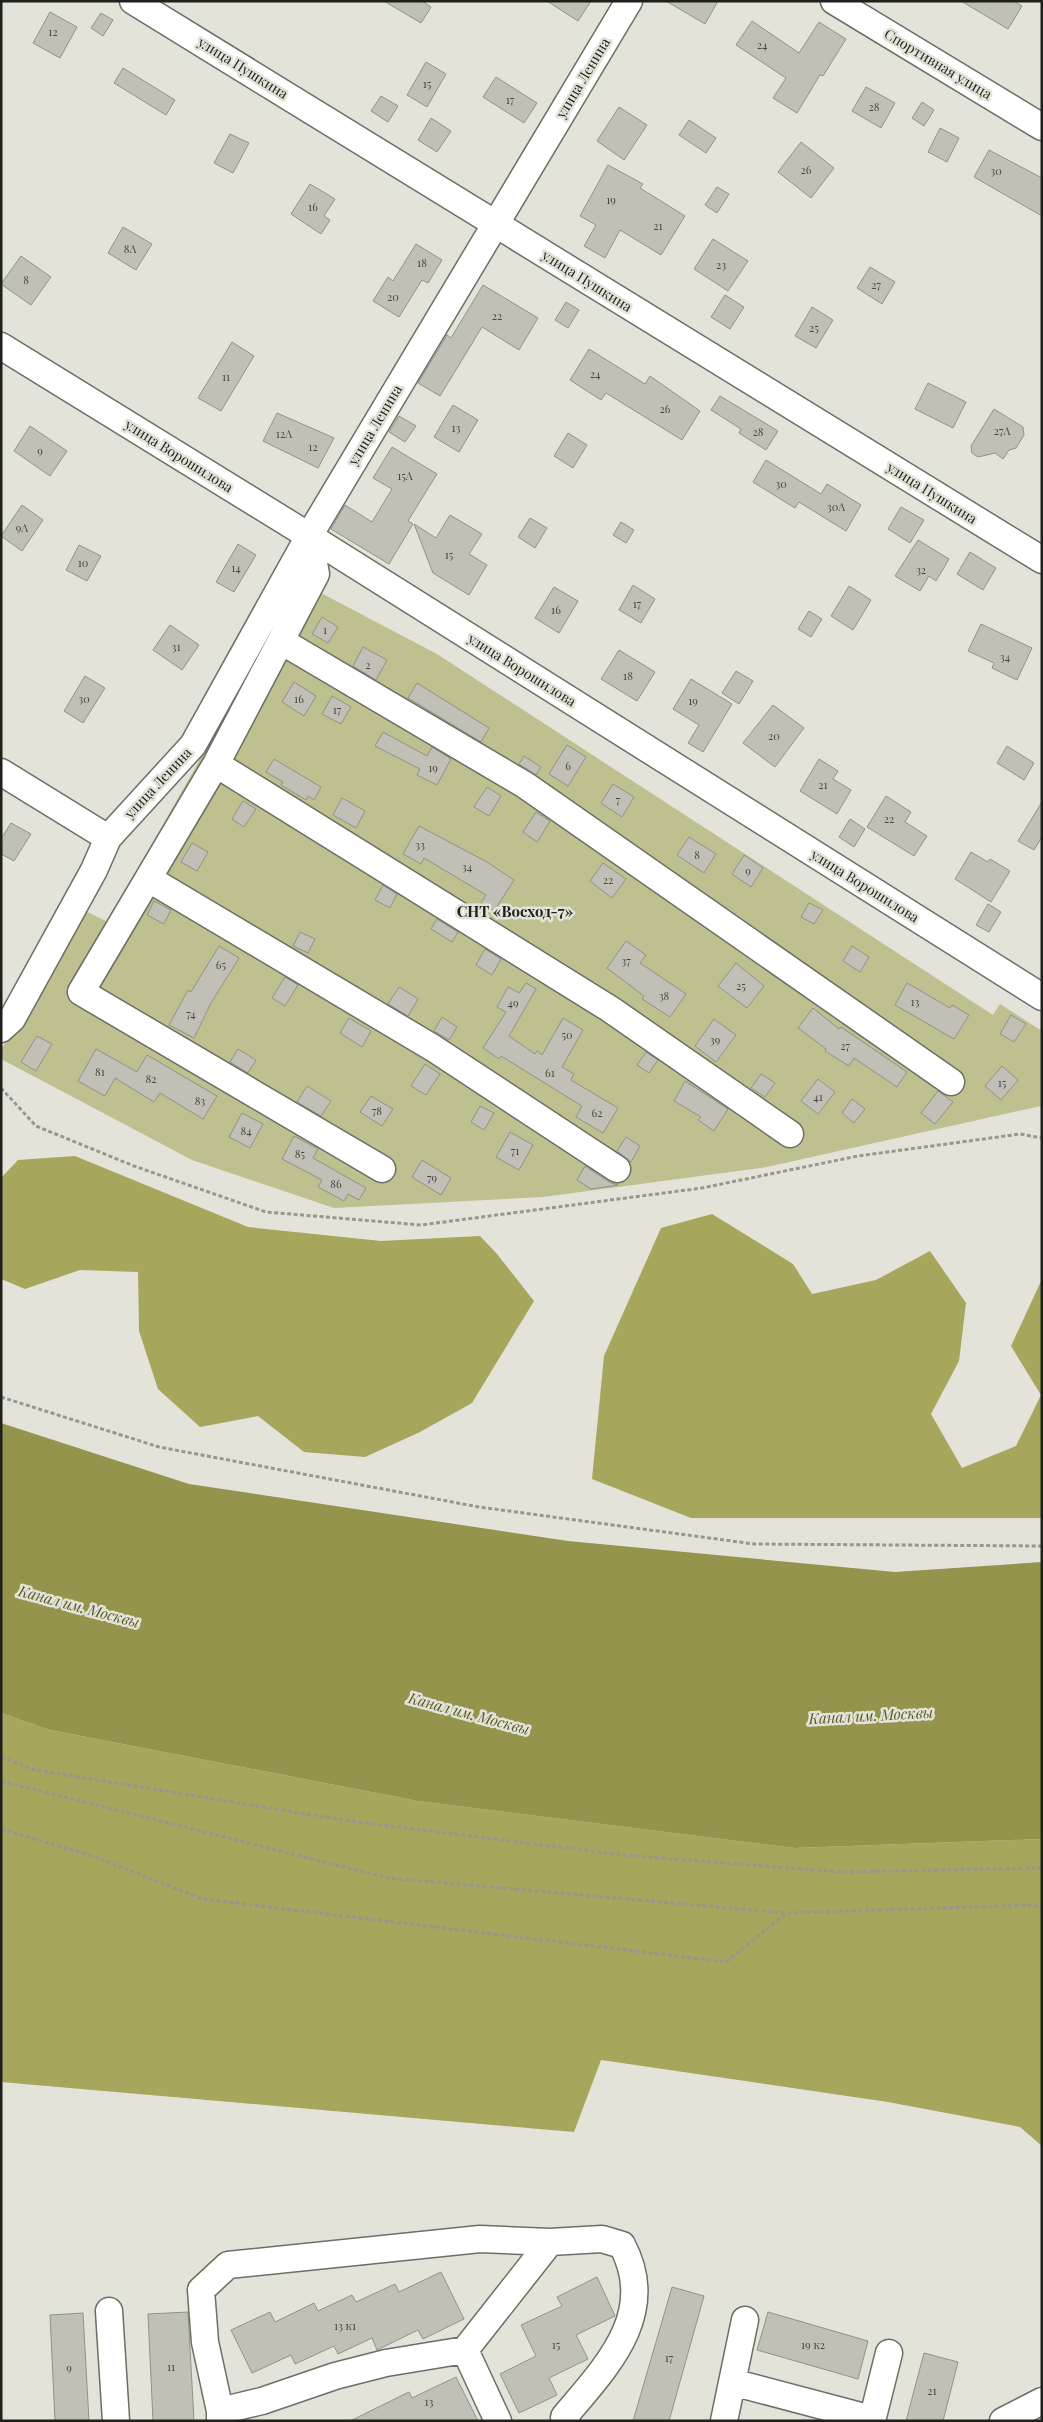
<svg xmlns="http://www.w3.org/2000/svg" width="1043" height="2422" viewBox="0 0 1043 2422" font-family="'Playfair Display',serif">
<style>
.green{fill:#bec08f}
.forest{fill:#a6a65d}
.water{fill:#94944c}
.building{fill:#c0c0b6;stroke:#919288}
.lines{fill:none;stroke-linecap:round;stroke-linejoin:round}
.minor-casing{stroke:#6d6e64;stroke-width:29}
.path{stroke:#979790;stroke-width:3;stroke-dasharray:4 2.5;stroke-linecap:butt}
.minor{stroke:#fff;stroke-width:26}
.labels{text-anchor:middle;stroke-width:5;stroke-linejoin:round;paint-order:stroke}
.number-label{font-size:11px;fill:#474742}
.street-label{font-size:14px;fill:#1f1f1b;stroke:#e3e3d9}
.neighbourhood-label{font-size:15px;font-weight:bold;fill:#1f1f1b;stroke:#e3e3d9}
.water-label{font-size:15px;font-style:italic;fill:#595923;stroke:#e3e3d9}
</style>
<rect width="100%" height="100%" fill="#e3e3d9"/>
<path class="green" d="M300,582L437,654L993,1015L1000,1004L1042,1031L1041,1106L767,1167L543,1197L334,1208L192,1160L1,1059V1050L83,910L108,922Z"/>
<path class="forest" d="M75,1156L248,1227L381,1241L480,1236L497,1254L534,1301L472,1403L420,1432L365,1457L304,1452L258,1416L200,1427L158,1389L139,1331L138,1272L80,1270L25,1289L1,1279V1178L18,1160Z
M712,1214L793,1264L812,1294L876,1280L930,1251L966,1303L959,1361L931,1414L962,1468L1016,1446L1041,1395L1011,1346L1042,1279V1518H691L592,1479L604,1356L661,1228Z
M1,1713L50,1730L418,1801L795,1848L1042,1839V2146L1020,2127L888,2102L601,2060L574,2132L1,2082Z"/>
<path class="water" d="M1,1423L189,1484L568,1541L895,1572L1042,1562V1839L795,1848L418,1801L50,1730L1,1713Z"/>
<path class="building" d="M384,1H422L431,7L421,23Z
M547,1H591L578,21Z
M666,1H718L705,24Z
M961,1H1014L1022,6L1008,29Z
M50,12L77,27L60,58L33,43Z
M101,13L113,20L103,36L91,28Z
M752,21L799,53L819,22L846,39L823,76L820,75L797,113L773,98L786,78L736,45Z
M426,62L446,74L427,107L407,95Z
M123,68L175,100L166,115L114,83Z
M496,77L537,103L524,123L483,97Z
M866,87L895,103L881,128L852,111Z
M381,96L398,106L388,122L371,111Z
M922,102L934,110L924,126L912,118Z
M619,107L647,125L624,160L597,141Z
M431,118L451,131L437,152L418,140Z
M689,120L716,138L706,153L679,135Z
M940,128L959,138L947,162L928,152Z
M230,134L249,143L233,173L214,163Z
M801,142L834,168L811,198L778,172Z
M989,150L1042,178V216L974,177Z
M608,165L643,184L640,188L685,216L661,255L620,230L605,258L584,246L596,225L580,216Z
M310,184L335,199L324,216L330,220L321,234L291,214Z
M717,187L729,194L717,213L705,205Z
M123,227L152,244L136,270L108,253Z
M713,239L748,261L728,291L694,269Z
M416,244L442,260L428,283L422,280L399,317L373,301L388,277L393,281Z
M21,256L51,277L31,305L1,284Z
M870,267L895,282L882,304L857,288Z
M483,285L538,318L519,350L482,327L440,396L418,383L447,335L451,338Z
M725,295L744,307L730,329L711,317Z
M566,302L579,310L568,328L555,320Z
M812,307L833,320L816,348L795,336Z
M232,342L254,356L221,411L198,398Z
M589,349L645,384L650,376L700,411L682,440L606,393L601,400L570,380Z
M928,383L966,402L953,428L915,409Z
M720,396L778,431L766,450L739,433L741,429L711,410Z
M453,405L478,420L459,452L434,437Z
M994,409L1023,427L1024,435L1016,448L1009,450L1003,459L995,453L978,457L972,453L971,446Z
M277,413L334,438L318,468L263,441Z
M399,416L416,426L405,442L389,432Z
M30,426L67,451L50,476L14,451Z
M568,433L587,445L573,468L554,456Z
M392,447L437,474L408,521L413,524L389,564L331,529L345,505L372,522L392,489L373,478Z
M766,460L821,494L827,484L861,505L846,531L799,502L795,508L753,482Z
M22,505L43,520L22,551L1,536Z
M901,507L924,520L910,543L888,529Z
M450,515L482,534L469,554L487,565L469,595L433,573L414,524L436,538Z
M530,518L547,528L535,548L518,537Z
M621,522L634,530L626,543L613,535Z
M918,540L949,559L936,581L929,576L920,591L895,576Z
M238,544L256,555L234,592L216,582Z
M79,545L101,556L87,581L66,570Z
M970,552L996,568L983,590L957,574Z
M633,585L655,599L641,623L619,610Z
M849,586L871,600L853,630L831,616Z
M554,587L578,601L559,633L535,618Z
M809,611L822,619L811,637L798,629Z
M322,617L338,627L328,643L312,634Z
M981,624L1032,648L1017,680L992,668L994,663L968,651Z
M170,625L199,645L182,670L153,650Z
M363,647L387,660L376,680L353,666Z
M619,650L655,672L637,701L601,679Z
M736,671L753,681L739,704L722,693Z
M85,676L105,688L83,723L64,711Z
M691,679L732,704L703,752L688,743L699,725L673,709Z
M294,682L316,696L304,716L282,702Z
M417,683L489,728L481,742L408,698Z
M332,696L351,707L341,724L322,714Z
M773,705L804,728L775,767L743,743Z
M383,732L427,756L432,747L451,759L437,785L417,775L420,769L375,746Z
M567,745L586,757L568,786L549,774Z
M1007,746L1034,763L1024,780L997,763Z
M524,756L541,767L536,775L519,764Z
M274,759L321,787L314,800L308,796L306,800L281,785L283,782L266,772Z
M819,759L838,771L833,779L851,790L837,814L800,791Z
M613,784L634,797L622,817L601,803Z
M487,787L501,796L489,816L474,807Z
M886,796L911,812L905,822L927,836L914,856L867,827Z
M342,798L365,811L356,828L333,815Z
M243,801L256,809L244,827L232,819Z
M1042,802V837L1034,850L1018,841Z
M536,812L550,821L537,842L523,832Z
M850,819L865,829L854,847L839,837Z
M11,823L31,834L14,861L1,854V839Z
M419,826L487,862L514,880L494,911L481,903L486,895L424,858L421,864L403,854Z
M689,837L716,854L704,873L677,855Z
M192,843L208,852L197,871L181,862Z
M971,852L988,862L990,859L1010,871L991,902L955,879Z
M744,855L763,868L751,887L732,874Z
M603,863L626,879L612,898L590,881Z
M383,885L397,894L390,908L375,900Z
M154,901L171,910L164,924L147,915Z
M809,903L823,910L814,924L801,917Z
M988,904L1001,912L989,932L976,925Z
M437,919L458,932L452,942L431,929Z
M300,932L315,939L308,953L293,946Z
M626,941L646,955L640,963L686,994L670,1017L642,999L644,996L607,968Z
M219,946L239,958L211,1003L194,1038L169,1025L188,990L191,992Z
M852,946L869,957L860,972L843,961Z
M485,949L501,959L492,975L476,965Z
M736,963L764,986L747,1008L718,986Z
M285,977L298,985L285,1006L272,998Z
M526,983L536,989L509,1036L535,1054L537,1051L542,1055L563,1018L583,1030L562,1067L574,1074L571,1080L618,1108L603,1133L576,1117L582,1106L501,1056L499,1059L483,1048L506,1012L497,1007L508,987L519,993Z
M907,983L950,1008L952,1005L969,1015L954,1039L895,1005Z
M399,987L418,999L408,1016L388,1004Z
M813,1008L839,1029L841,1027L907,1072L897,1087L854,1058L849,1066L825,1051L826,1049L798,1028Z
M1011,1015L1026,1024L1014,1042L1000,1034Z
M442,1017L457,1027L449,1040L434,1031Z
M349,1018L371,1031L362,1047L340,1033Z
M714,1019L736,1035L716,1062L695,1046Z
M37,1036L52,1044L36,1071L21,1062Z
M96,1049L137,1072L147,1055L217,1096L203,1119L160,1093L154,1102L115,1078L105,1096L78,1081Z
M238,1049L256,1060L248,1073L230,1062Z
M646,1052L658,1060L649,1073L637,1065Z
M425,1064L440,1074L426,1095L411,1086Z
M1002,1066L1018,1080L1001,1100L985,1086Z
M761,1074L775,1083L765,1097L751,1088Z
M818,1079L835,1092L818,1114L801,1101Z
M685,1081L728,1109L714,1131L698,1120L701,1117L674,1101Z
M307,1086L331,1101L321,1116L297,1102Z
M938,1091L953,1102L935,1124L921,1113Z
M371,1096L393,1109L382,1126L360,1112Z
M852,1099L865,1109L854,1123L842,1113Z
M480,1106L494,1113L484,1130L471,1122Z
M242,1113L263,1124L250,1148L229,1137Z
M510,1132L533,1145L519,1170L496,1157Z
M294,1136L318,1149L313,1158L366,1188L359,1200L348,1194L344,1201L318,1187L322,1180L282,1159Z
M626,1137L640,1146L631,1162L617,1151Z
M422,1160L451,1178L441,1195L412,1177Z
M585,1166L609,1182L618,1185L591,1189L577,1180Z
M441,2272L464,2319L423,2339L418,2330L377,2350L372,2338L338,2354L334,2346L295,2364L291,2355L252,2373L231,2330L270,2312L275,2322L314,2303L318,2311L352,2295L356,2302L395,2284L399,2292Z
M597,2277L615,2316L576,2335L588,2359L549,2378L557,2395L519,2413L500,2374L536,2356L521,2325L562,2306L557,2297Z
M672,2287L704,2296L669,2421H633Z
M188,2312L194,2421H153L148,2314Z
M768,2312L868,2341L858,2379L757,2350Z
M83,2313L89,2421H55L50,2315Z
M924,2353L958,2362L943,2421H906Z
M456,2377L478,2421H350L409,2392L412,2398Z"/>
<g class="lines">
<defs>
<path id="minor" d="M133,1L1042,560
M834,1L1042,127
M1,346L309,536L1042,997
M309,536L316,574L216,764L81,992L382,1169
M281,641L525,785L951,1082
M216,764L610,1009L790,1134
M1,772L108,838
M149,879L433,1048L617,1169
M1,1029L12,1019L94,870L108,838L193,745L309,536L629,1
M109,2311L116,2421
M732,2382L872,2419
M220,2411L262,2401L335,2376L386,2363L465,2350
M220,2421V2411L205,2342L201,2290L228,2265L480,2239L550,2242L602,2239L622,2245C659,2314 606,2367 564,2417L567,2421
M498,2421L465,2350L550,2242
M724,2421L745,2320
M872,2421L889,2353
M1003,2421L1042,2401"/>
</defs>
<use href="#minor" class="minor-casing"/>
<path class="path" d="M1,1088L36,1126L134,1166L266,1212L421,1225L702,1188L858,1156L1020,1134L1042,1138
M1,1397L159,1447L479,1507L754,1544L1042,1546
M1,1757L35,1770L350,1821L624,1855L841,1872L1042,1868
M1,1781L388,1878L786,1913L1032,1905L1042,1908
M1,1829L96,1857L202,1899L726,1962L785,1914"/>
<use href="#minor" class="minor"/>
</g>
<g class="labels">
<g class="number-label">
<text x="53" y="36">12</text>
<text x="762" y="49">24</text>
<text x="427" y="88">15</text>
<text x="510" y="104">17</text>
<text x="874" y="111">28</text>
<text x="806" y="174">26</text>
<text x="996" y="175">30</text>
<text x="611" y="204">19</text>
<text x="313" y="211">16</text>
<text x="658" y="230">21</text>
<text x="130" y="253">8А</text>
<text x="422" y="267">18</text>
<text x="721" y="269">23</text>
<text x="26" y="284">8</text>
<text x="876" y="289">27</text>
<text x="393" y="301">20</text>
<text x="497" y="320">22</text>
<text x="814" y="332">25</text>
<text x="595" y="378">24</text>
<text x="226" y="381">11</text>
<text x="665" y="413">26</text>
<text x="456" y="432">13</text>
<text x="1002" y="435">27А</text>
<text x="758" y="436">28</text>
<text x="284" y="438">12А</text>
<text x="313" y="451">12</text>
<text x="40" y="455">9</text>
<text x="405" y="480">15А</text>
<text x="781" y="488">30</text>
<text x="836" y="511">30А</text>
<text x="22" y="532">9А</text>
<text x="449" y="559">15</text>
<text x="83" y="567">10</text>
<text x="236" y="572">14</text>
<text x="921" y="574">32</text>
<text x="637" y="608">17</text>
<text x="556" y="614">16</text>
<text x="325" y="634">1</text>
<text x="176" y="651">31</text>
<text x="1005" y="661">34</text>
<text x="368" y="669">2</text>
<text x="628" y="680">18</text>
<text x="84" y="703">30</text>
<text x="299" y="703">16</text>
<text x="693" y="705">19</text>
<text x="337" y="714">17</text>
<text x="774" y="740">20</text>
<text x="568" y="770">6</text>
<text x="433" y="772">19</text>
<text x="823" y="789">21</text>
<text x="618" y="804">7</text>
<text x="889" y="823">22</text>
<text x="420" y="849">33</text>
<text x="697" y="859">8</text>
<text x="467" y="871">34</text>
<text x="748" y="875">9</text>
<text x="608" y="884">22</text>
<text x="626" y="965">37</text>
<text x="221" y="969">65</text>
<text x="741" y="990">25</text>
<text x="664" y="1000">38</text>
<text x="915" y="1006">13</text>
<text x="513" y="1007">49</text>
<text x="191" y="1018">74</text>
<text x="567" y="1039">50</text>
<text x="715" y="1044">39</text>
<text x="845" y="1050">27</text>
<text x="100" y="1076">81</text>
<text x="550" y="1077">61</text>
<text x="151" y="1083">82</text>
<text x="1002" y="1087">15</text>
<text x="818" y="1101">41</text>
<text x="200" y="1105">83</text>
<text x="377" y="1115">78</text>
<text x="597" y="1117">62</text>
<text x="246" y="1135">84</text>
<text x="515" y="1155">71</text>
<text x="300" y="1158">85</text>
<text x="432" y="1182">79</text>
<text x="336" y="1188">86</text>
<text x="345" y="2330">13 к1</text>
<text x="556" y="2349">15</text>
<text x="813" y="2349">19 к2</text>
<text x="669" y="2362">17</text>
<text x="171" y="2371">11</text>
<text x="69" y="2372">9</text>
<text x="932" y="2395">21</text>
<text x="429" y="2406">13</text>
</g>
<g class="street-label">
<text transform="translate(938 64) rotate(31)" y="5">Спортивная улица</text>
<text transform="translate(243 68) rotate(32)" y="5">улица Пушкина</text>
<text transform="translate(583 78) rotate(-59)" y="5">улица Ленина</text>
<text transform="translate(587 281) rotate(32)" y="5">улица Пушкина</text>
<text transform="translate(375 425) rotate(-59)" y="5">улица Ленина</text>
<text transform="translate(179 456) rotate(32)" y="5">улица Ворошилова</text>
<text transform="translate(932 493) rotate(32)" y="5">улица Пушкина</text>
<text transform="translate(522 670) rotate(32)" y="5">улица Ворошилова</text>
<text transform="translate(158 783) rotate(-47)" y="5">улица Ленина</text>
<text transform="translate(865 886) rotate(32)" y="5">улица Ворошилова</text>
</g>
<g class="neighbourhood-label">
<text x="515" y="917">СНТ «Восход-7»</text>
</g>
<g class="water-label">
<text transform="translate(79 1607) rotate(15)" y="5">Канал им. Москвы</text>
<text transform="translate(469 1714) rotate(15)" y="5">Канал им. Москвы</text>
<text transform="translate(871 1716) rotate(-3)" y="5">Канал им. Москвы</text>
</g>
</g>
<rect width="1043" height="2422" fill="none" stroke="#1f1f1b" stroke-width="5"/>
</svg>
